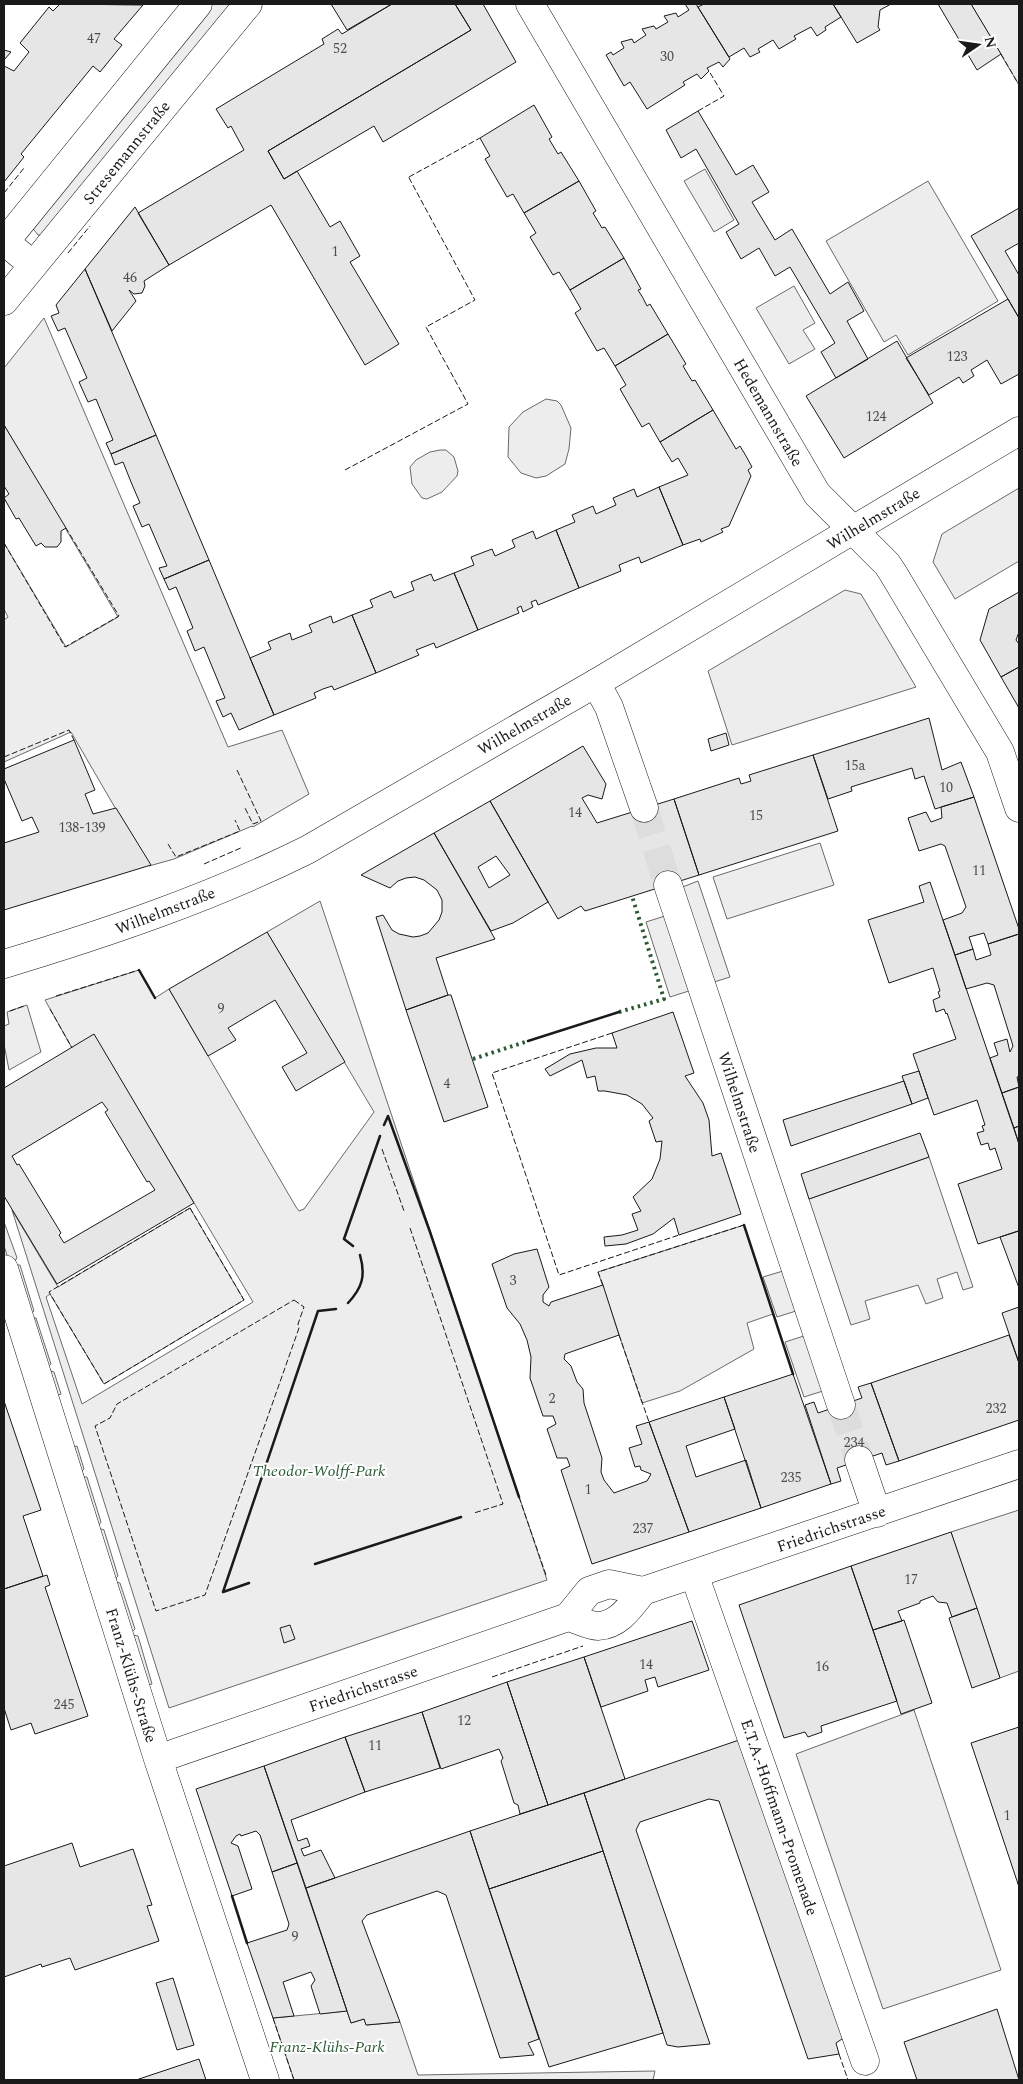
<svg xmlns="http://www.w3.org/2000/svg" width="1023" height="2084" viewBox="0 0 1023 2084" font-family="Spectral,serif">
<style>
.built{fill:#ededed;stroke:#6a6a6a}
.building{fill:#e6e6e6;stroke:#1a1a1a;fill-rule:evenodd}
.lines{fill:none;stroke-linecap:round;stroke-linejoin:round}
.minor-tunnel{stroke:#ddd;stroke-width:28;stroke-dasharray:28 14;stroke-linecap:butt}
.minor-casing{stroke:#1a1a1a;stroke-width:29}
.major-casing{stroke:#1a1a1a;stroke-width:29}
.minor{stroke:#fff;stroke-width:28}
.major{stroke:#fff;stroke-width:28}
.hedge{stroke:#2b5a34;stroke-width:4;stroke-dasharray:2.5 4;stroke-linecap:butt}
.fence{stroke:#1a1a1a;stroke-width:1;stroke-dasharray:6 2.5;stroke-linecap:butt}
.wall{stroke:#1a1a1a;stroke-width:2.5}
.labels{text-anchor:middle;stroke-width:4;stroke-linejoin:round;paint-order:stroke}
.number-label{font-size:14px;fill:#4d4d4d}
.street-label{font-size:16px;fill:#1a1a1a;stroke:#fff}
.park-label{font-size:16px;font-style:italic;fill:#2b5a34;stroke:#fff}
</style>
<rect width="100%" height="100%" fill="#fff"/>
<path class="built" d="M208,4H236L42,235H38L31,226Z
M971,4H1019V85Z
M705,169L734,220L714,232L684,181Z
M928,181L998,301L908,355L896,335L884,342L826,241Z
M794,286L815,323L803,330L815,349L789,364L756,308Z
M44,318L228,747L282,730L309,794L253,827L252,826L174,859L149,866L71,732L4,762V620L8,617L4,609V543L66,647L118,617L4,425V368Z
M546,399L557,401L561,405L571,428L569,449L565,464L546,476L536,478L521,473L508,457L509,427L523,412Z
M440,450H446L454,457L458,471L457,476L442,492L427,499L422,498L412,484L410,467L416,460L430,452Z
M1019,488V561L955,599L933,562L942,534Z
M845,590L861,594L916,687L732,745L708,671Z
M820,843L834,885L727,919L713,877Z
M698,881L730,977L711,983L680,888Z
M320,901L547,1580L169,1708L12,1210L58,1287L190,1208L244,1300L104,1384L50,1294L46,1297L82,1404L253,1302L94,1035L72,1048L45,1000L139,970L155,998L169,989L296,1207L299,1211L304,1209L374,1112L267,932Z
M668,915L692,990L670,997L646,922Z
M27,1005L41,1052L9,1070L4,1044V1026L9,1024L7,1012Z
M929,1157L973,1287L963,1290L957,1272L937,1279L943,1298L926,1304L918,1285L865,1301L870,1319L851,1325L809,1199Z
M4,1222L16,1255L17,1258L14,1262L17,1265H20L34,1311L32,1313L33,1318H36L51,1364L48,1367L51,1371L54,1372L61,1394L53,1397L4,1246Z
M744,1225L773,1314L747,1323L754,1349L680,1391L642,1403L598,1272Z
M783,1271L796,1311L777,1317L763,1277Z
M807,1335L826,1390L804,1397L785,1342Z
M77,1446L84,1469L82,1471L84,1477H87L101,1522L98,1526L101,1529L104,1530L118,1576L116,1578V1582L120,1583L135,1629L132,1632L133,1635L138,1636L152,1684L144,1686L69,1448Z
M1019,1510V1671L1000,1678L951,1532Z
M914,1710L1001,1970L883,2009L796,1754Z
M347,2011L351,2023L364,2019L367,2025L400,2022L418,2075L655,2071L653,2080H294L273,2018Z"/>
<path class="building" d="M60,4L143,5L114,39L122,45L100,72L93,66L21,154L24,157L4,182V66L14,71L29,52L20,43L49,7L53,11Z
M331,4H392L347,30Z
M392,4H455L471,30L268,151L284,179L297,171L330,227L340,221L360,256L350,262L399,344L365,365L271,205L169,265L138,213L244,150L231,126L228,128L216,109L324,44L322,39L338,29L342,34Z
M455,4H483L516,62L383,142L374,126L284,179L268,151L471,30Z
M685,4H696L730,59L723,67L719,62L707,68L709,71L701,79L697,74L683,82L685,85L647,109L630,82L624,86L606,55L611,52L613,55L624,48L621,42L632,39L634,43L646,35L642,29L654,26L656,29L668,22L664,16L676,13L678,17L689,10Z
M704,4H833L841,17L825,27L826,30L817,36L811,27L794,36L796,39L779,49L773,40L758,49L760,52L750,57L744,48L729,57L698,7Z
M833,4H891L880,10L878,27L880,30L857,43Z
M938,4H971L1001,54L977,70Z
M4,50L11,52L4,60Z
M534,105L552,137L549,139L558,154L561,152L579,181L524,213L513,194L507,197L485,159L490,156L480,138Z
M698,111L736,175L753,165L769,192L752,202L775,240L792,229L830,294L848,282L864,311L847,321L868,359L836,378L821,352L835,343L790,267L775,276L759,248L741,259L726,232L739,224L696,149L681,158L666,130Z
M579,181L596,211L593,213L602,228L605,227L624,258L570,290L559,272L553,275L530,237L536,233L524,213Z
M135,207L169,265L144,281L145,286L142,293L134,294L129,290L136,301L112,331L85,269Z
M1019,208V243L1005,251L1019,275V318L971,236Z
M624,258L641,289L638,290L643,298L647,306L650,304L668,334L615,366L604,348L597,351L575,313L581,309L570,290Z
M85,269L156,435L111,454L106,443L113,440L96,399L88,402L79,382L87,378L72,344L65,328L58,331L51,316L59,313L56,305Z
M1008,299L1019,318V374L1001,384L987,360L971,370L974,376L963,383L959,377L929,395L906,358Z
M668,334L686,364L683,366L692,381L695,380L713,410L660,442L649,423L642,427L620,389L626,385L615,366Z
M897,341L933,403L844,458L806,396Z
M713,410L736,449L740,446L746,456L752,467L748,470L751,476L729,526L721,529L723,532L701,542L700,539L683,545L659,487L688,475L678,458L672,462L660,442Z
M4,425L66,528L61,531V542L57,547H45L41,543L36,546L19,518L16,519L4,498L9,494L4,486Z
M156,435L209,560L164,579L159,568L167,566L149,524L142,527L133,506L140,503L131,482L123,462L115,465L111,454Z
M659,487L683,545L641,563L639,557L619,565L621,571L579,588L556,530L575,522L572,515L593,506L596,514L616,505L613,498L634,489L637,497Z
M556,530L579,588L538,605L536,600L531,602L533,607L523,612L521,606L517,608L519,613L478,630L454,573L474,565L471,557L492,549L495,556L515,547L512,540L533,531L536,539Z
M209,560L274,715L239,730L231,713L223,717L216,701L225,698L204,647L195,651L187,631L193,628L184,606L176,587L169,590L164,579Z
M454,573L478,630L436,648L434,643L416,650L419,655L376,673L352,615L373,607L370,600L391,591L394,598L414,590L411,582L431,574L434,581Z
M1019,592V632L1016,640L1019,644V667L1001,677L980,640L989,609Z
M352,615L376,673L334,690L332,686L323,689L314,693L316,698L274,715L250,658L271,649L268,642L290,633L292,640L312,632L309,625L331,616L333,623Z
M1019,667V708L1001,677Z
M929,718L942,770L961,762L974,797L935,809L924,776L915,779L912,768L851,787L852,791L828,799L813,755Z
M726,733L729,745L711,751L708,739Z
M74,740L95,790L85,794L93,814L116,808L151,865L4,910V843L39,832L32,817L22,821L4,779V769Z
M583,746L606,784L602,799L588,795L582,798L597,823L674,799L699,875L585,911L581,906L558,919L490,801Z
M813,755L838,831L699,875L674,799L739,778L741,784L751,781L749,775Z
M974,797L1019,929V934L988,944L984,933L969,937L973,949L955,955L943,920L962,913L966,907L945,846L941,844L919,851L908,818L926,812L931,822L942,818L941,807Z
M490,801L548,902L513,923L491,931L434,833ZM496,856L510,875L489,888L478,867Z
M434,833L495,939L436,958L448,995L406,1010L376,917L383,915L392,930L399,934L413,937L420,936L428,933L439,920L442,912V900L437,890L424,880L415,877L406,878L398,881L390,888L361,875Z
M930,882L1019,1144V1231L978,1244L958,1184L1002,1169L995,1148L990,1150L988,1143L981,1145L977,1133L984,1131L982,1126L985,1125L977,1100L934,1115L913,1054L956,1039L947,1013L946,1014L944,1009L936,1012L933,1000L940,997L938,992L940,991L933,968L889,983L868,920L924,902L919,886Z
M267,932L345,1062L296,1091L282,1067L307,1053L275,1000L228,1028L236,1040L208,1056L169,989Z
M1019,934V1076L1017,1077L1019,1087L1002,1093L990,1058L998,1055L994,1043L1007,1039L1010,1052L1013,1046L994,985L987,983L966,989L955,955L973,949L976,960L991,955L988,944Z
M448,995H451L488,1107L444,1122L406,1010Z
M673,1012L694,1073L685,1076L703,1103L709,1120L712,1156L721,1153L741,1214L679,1235L674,1218L653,1234L626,1244L605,1246L604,1237L622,1235L638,1230L632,1214L641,1211L633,1197L652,1179L660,1159L662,1141L656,1142L649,1121L653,1118L642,1104L627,1095L605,1091H598L595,1076L587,1078L582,1060L550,1076L545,1069L570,1054L596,1048H617L612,1033Z
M94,1034L194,1203L57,1284L4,1196V1088ZM102,1102L108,1110L105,1112L147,1182L149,1181L155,1190L64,1243L59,1235L61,1233L19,1164L17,1165L12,1156Z
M919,1071L928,1098L912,1104L902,1076Z
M904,1081L912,1104L791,1146L783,1120Z
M1019,1087V1126L1014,1128L1002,1093Z
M1019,1126V1144L1014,1128Z
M920,1133L929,1157L809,1199L801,1174Z
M1018,1231H1019V1288L1000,1237Z
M537,1249L549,1287L543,1295V1302L549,1306L551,1302L603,1285L619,1335L565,1354L564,1359L571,1366L577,1382L583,1389L584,1403L602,1458L601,1472L604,1480L614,1493L647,1481L651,1474L641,1470L640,1466L635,1467L629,1448L642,1444L636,1426L649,1422L689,1532L592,1564L561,1470L570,1466L567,1458H557L547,1429L556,1424L553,1416H543L530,1378L531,1357L527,1340L520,1324L507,1308L492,1264L514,1254Z
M1019,1307V1363L1002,1313Z
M1009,1335L1019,1363V1420L899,1461L871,1383Z
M793,1374L831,1484L761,1508L724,1397Z
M871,1383L899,1461L886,1465L882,1453L837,1468L841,1481L831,1484L805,1405L814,1402L818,1413L862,1398L858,1387Z
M724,1397L735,1429L686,1446L696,1477L746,1460L761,1508L689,1532L649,1422Z
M4,1401L41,1510L23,1516L43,1576L4,1589Z
M951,1532L977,1608L952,1617L947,1603L938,1602L933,1596L920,1601V1603L898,1611L902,1621L873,1630L851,1566Z
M851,1566L897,1701L821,1726L822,1732L808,1737L805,1732L784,1738L739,1605Z
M47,1575L50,1585L45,1587L88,1716L35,1734L31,1723L11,1730L4,1708V1589Z
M977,1608L1000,1678L972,1688L949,1618Z
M904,1620L932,1703L901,1714L873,1630Z
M692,1621L709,1670L658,1687L655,1677L645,1680L648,1691L601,1707L584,1657Z
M290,1625L295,1639L284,1643L280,1628Z
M584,1657L625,1779L548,1805L507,1682Z
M507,1682L548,1805L520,1814L518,1805L514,1803L501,1761L503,1758L499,1749L441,1769L422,1712Z
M422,1712L440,1768L365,1792L345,1737Z
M1019,1727V1887L971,1743Z
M345,1737L365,1792L291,1820L298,1841L307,1838L310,1846L301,1849L304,1856L321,1850L335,1878L306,1888L264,1766Z
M742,1739L845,2037L836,2043L839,2054L808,2059L719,1801L709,1799L640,1822L636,1830L710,2044L678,2047L667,2045L584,1793Z
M264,1766L297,1863L272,1872L260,1835L256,1831L241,1836L240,1834L236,1836L231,1843L238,1846L252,1889L232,1896L196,1789Z
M584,1793L603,1851L489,1889L470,1831Z
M470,1831L539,2039L528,2043L534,2055L500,2058L446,1895L437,1891L367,1915L362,1921L400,2022L366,2025L364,2019L351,2023L306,1888Z
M72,1843L80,1867L133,1849L152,1905L147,1906L159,1941L75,1970L70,1958L42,1967L41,1964L4,1977V1866Z
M603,1851L663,2033L549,2067L489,1889Z
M297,1863L347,2011L320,2014L311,1986L315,1980L311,1972L283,1982L294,2016L273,2018L247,1943L287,1930L289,1924L272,1872Z
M173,1978L194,2045L177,2050L156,1983Z
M997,2009L1019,2080H917L904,2042Z
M199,2059L206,2080H136Z"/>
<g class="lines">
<path class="minor-tunnel" d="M644,808L668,885
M841,1405L859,1460"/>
<defs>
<path id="minor" d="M530,4L817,494L887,564L893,573L1000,752L1019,808
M4,241L33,265
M596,683L609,707L644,808
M668,885L841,1405
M4,1269L158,1759L265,2080
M859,1460L877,1513
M694,1574L865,2061
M568,1617C577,1619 589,1626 598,1626C619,1625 631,1606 643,1591
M158,1759L568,1617L589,1591L609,1584L643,1591L1019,1464"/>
<path id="major" d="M4,243L198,4
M4,301L248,4
M4,964C107,933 210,898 307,850L596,683L1019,431"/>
</defs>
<use href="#minor" class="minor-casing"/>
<use href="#major" class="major-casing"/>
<use href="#minor" class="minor"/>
<use href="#major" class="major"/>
<path class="hedge" d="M619,1012L664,999L632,896
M473,1059L528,1041"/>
<path class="fence" d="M1001,54L1019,85
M698,111L724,96L709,71
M409,177L480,138
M4,193L24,168
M68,253L90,226
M345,470L468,404L426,327L475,300L408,176
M4,543L65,647L119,616L66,528
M4,757L69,730L74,740
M237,770L261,821L253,824L245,808
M168,844L176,857L240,831L235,820
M204,864L243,847
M56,996L139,970
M50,1009L72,1048
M10,1011L24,1006
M612,1033L492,1073L559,1275L679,1235
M382,1149L404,1211
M190,1208L244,1300L104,1384L49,1292Z
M410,1228L503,1504L474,1513
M603,1285L598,1272L744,1225
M294,1300L304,1307L298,1324L299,1328L205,1595L156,1611L95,1426L110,1418L117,1404Z
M619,1335L649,1422
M519,1497L546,1575
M492,1677L583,1646
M273,2018L294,2080
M839,2054L848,2080"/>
<path class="wall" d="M139,970L155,998
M528,1041L619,1012
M384,1125L388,1116L430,1232L519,1497
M744,1225L793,1374
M353,1246L344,1239L380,1136
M348,1303C362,1288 366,1276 360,1255
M315,1564L461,1517
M249,1583L223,1592L318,1311L336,1309
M232,1896L247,1943"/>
</g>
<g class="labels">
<g class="number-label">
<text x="94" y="43">47</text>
<text x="340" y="53">52</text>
<text x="667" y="61">30</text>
<text x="335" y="256">1</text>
<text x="130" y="282">46</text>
<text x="957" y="361">123</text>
<text x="876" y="421">124</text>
<text x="855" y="770">15a</text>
<text x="946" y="792">10</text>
<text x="575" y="817">14</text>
<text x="756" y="820">15</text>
<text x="82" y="832">138-139</text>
<text x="979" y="875">11</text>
<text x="221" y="1013">9</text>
<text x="447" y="1088">4</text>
<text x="513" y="1285">3</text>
<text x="552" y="1403">2</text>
<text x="996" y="1413">232</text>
<text x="854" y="1447">234</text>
<text x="791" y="1482">235</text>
<text x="588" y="1494">1</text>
<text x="643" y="1533">237</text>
<text x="911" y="1584">17</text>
<text x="646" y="1669">14</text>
<text x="822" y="1671">16</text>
<text x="64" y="1709">245</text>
<text x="464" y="1725">12</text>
<text x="375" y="1750">11</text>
<text x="1007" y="1820">1</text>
<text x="295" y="1941">9</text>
</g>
<g class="street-label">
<text transform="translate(126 152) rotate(-51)" y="6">Stresemannstraße</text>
<text transform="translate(769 412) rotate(60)" y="6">Hedemannstraße</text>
<text transform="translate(873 518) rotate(-31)" y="6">Wilhelmstraße</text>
<text transform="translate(524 724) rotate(-30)" y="6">Wilhelmstraße</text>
<text transform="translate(165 910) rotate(-21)" y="6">Wilhelmstraße</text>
<text transform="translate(740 1102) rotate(72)" y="6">Wilhelmstraße</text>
<text transform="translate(831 1528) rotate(-19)" y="6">Friedrichstrasse</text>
<text transform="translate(132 1675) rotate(73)" y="6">Franz-Klühs-Straße</text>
<text transform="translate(363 1688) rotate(-19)" y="6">Friedrichstrasse</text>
<text transform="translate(780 1817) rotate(71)" y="6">E.T.A.-Hoffmann-Promenade</text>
</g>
<g class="park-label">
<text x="319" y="1476">Theodor-Wolff-Park</text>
<text x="327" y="2052">Franz-Klühs-Park</text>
</g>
</g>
<rect width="1023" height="2084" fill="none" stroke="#1a1a1a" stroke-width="10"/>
<g transform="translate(978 45) rotate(77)" stroke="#ffffff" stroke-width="4" paint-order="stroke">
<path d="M0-4L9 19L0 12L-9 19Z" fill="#1a1a1a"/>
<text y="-8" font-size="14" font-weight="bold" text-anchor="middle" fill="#1a1a1a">N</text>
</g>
</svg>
